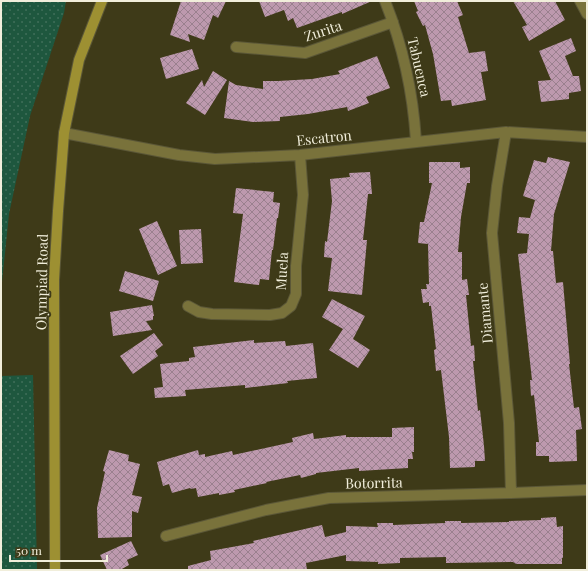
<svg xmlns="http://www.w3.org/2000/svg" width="588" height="571" viewBox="0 0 588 571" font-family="'Playfair Display',serif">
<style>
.park{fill:url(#park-dots)}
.building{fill:url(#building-cross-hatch)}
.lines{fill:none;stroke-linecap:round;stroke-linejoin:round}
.street-casing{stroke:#5b5737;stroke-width:12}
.secondary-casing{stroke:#5b5737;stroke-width:12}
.street{stroke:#79723b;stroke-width:10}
.secondary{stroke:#9d9032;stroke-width:10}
.labels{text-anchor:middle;stroke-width:4;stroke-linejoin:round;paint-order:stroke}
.street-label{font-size:14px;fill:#f1eedb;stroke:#3e3a18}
</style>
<defs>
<pattern id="park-dots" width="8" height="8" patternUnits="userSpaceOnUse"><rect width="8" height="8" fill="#1e573e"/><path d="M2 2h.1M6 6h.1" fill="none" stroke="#3f6f59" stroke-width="1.8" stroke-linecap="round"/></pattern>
<pattern id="building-cross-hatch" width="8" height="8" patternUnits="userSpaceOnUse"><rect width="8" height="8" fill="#bd99ae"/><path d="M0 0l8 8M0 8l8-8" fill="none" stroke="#9a808e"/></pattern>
</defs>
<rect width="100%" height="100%" fill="#3e3a18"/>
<path class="park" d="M1,1H66L64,13L30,116L9,214L1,292Z
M33,375L37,570H1V376Z"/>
<path class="building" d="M181,1H226L218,18L213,15L204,40L188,34L190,42L170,35Z
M259,1H372L342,14V12L297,28L293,18L288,21L284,10L265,17Z
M414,1H457L463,15L458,17L469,53L485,51L488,71L481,72L486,100L452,106L451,100L441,101L433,54L425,25L423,26L416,12L418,11Z
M513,1H555L565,20L529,41L522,27L527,25Z
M571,38L576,51L565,56L573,76H579L581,91L569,93V99L541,102L538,81L551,80L539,51Z
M192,49L199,69L166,79L160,58Z
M377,56L390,88L366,97L369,103L348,111L347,107L308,114L280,117V121L253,122L224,118L229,81L236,85L263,89V81H278L312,79L340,74L338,71Z
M213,71L227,80L205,115L186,103L202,80L204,87Z
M548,157L570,162L554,214L551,251H553L556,283L563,282L570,364H569L574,408L579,407L582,429L576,430L577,461L549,462V456H536V442H539L534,395L531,396L530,380H532L518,254L527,253L529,234L517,233L519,217L530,218L535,200L523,196L534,160L546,163Z
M429,162H460V168L470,167V183H467L461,217L458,252H462V280L467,279L469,295H466L471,346L474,345L475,361H473L478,411L480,410L484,446L485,461H475V467L450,468L449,437L441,370L436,371L434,350L436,349L431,306H429V302L423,303L421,289H427L426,284H429L428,244L418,243L420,222H424L432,183H429Z
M370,172L372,194H368L363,240H367L362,295L328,291L332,258L324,257L325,241L327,242L332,201L330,179L350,177L349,173Z
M236,188L274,192L273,202L280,203L278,218H277L273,250H272L269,280L260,279L259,285L234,282L243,214L233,213Z
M157,221L177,266L158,275L139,229Z
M201,229L203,263L181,264L179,230Z
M125,271L159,281L153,301L119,291Z
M332,299L365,316L353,339L370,350L358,368L329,350L343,329L322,317Z
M152,305L154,316H153V320L146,321L152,330L113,336L110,312Z
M154,333L163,345L155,351L158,356L133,374L120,356Z
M254,340V343L285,341L286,346L313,343L317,378L287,381L288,383L245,388V385L185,390L186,396L155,398L154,388L163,387L160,364L189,361V358L195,357L193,347Z
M414,427V452H412L413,459H408V468L359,471V468L316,473V474L301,478L300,475L266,482L267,483L234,490L235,492L219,495V493L198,497L196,488L191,489L190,488L172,493L169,484L163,486L157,462L198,450L199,455L205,454V457L232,451L233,455L293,442L292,438L313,433L314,439L346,435V437H392V428Z
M109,450L129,455L128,461L140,464L132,495L142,497L138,513L132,511V537L98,538L97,508L105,472L103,471Z
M556,517L557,527L563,526V558H562V564H516L513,562L446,563V557L400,558V563L378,564V562L346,561V555L306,563L307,570H188V566L211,560L210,551L254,543L253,541L322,525L325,537L346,532V526L378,527L377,523H393V525L445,523V521H461V523L509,522V521L541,520V518Z
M131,541L138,555L127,560L129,565L120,570H107L100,555Z"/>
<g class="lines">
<defs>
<path id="street" d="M385,1C403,46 413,93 416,141
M580,1L587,14
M236,47L305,53L393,22
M506,132L497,186L492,233L509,423L511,493
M64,133L179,155L215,159L300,155L506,132L587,137
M188,306L199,312L212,314L270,315L282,313L291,306L296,294V266L303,195L300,155
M166,536L266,510L329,498L511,493L587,490"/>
<path id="secondary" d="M55,570L54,280L58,211L64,133L79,60L102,1"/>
</defs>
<use href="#street" class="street-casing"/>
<use href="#secondary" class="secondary-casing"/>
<use href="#street" class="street"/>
<use href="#secondary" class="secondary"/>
</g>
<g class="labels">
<g class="street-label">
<text transform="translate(323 31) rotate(-18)" y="5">Zurita</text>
<text transform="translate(419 67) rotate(77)" y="5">Tabuenca</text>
<text transform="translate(324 138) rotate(-6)" y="5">Escatron</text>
<text transform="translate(282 271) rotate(-86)" y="5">Muela</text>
<text transform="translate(42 282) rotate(-89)" y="5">Olympiad Road</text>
<text transform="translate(485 313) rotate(-95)" y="5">Diamante</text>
<text transform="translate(374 483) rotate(-1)" y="5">Botorrita</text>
</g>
</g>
<rect width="588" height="571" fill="none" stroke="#f1eedb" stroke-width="4"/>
<path d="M10 555v6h97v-6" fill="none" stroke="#f1eedb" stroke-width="2"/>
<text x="16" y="555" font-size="12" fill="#f1eedb" stroke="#3e3a18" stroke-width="3" paint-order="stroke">50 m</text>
</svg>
